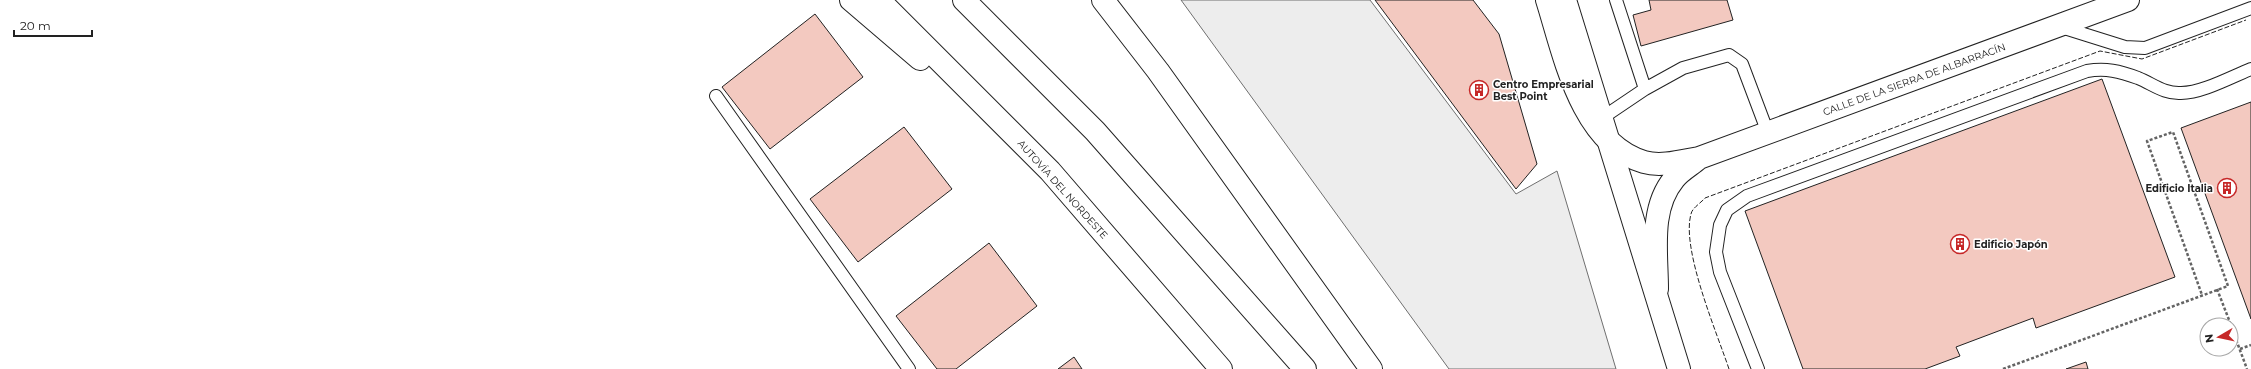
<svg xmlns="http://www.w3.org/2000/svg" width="2251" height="369" viewBox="0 0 2251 369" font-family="Montserrat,sans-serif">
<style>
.parking{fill:#ededed;stroke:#6f6f6f}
.building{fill:#f3c9c0;stroke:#222}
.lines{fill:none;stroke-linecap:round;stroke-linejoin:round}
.lane-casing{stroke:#222;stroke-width:14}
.street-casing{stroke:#222;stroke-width:24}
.primary-casing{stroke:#222;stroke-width:24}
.highway-casing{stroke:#222;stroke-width:24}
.path{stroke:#646464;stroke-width:2.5;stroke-dasharray:3 2;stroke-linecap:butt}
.lane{stroke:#fff;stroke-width:12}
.street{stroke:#fff;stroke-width:22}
.primary{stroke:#fff;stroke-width:22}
.highway{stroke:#fff;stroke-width:22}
.fence{stroke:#222;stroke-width:1;stroke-dasharray:5 2;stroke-linecap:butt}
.labels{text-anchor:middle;stroke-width:3;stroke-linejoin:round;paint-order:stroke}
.street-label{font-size:10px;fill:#222;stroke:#fff}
.poi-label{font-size:10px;font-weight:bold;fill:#222;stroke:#fff;text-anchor:start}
</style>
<rect width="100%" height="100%" fill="#fff"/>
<path class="parking" d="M1181,0H1370L1516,194L1557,171L1616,369H1449Z"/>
<path class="building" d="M1375,0H1473L1499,34L1537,164L1516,189Z
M1649,0H1727L1733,20L1641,46L1633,15L1651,10Z
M815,14L863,77L770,149L722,87Z
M2102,79L2175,277L2036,328L2033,318L1956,347L1960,356L1925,369H1803L1745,211Z
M2251,102V319L2181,128Z
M904,127L952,189L858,262L810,199Z
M989,243L1037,306L956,369H937L896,316Z
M1074,357L1082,369H1058Z
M2086,362L2088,369H2066Z"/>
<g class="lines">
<defs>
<path id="lane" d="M1616,0L1645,89
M2058,26L2125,47L2145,48L2251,8
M716,96L909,369
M1602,118L1645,89L1683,68L1729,55L1742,64L1768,133
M1758,369L1720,272L1716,252L1720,225L1727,210L1747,196L2087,71C2106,68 2119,71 2138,78C2153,84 2164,94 2181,93C2202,93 2231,77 2251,69"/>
<path id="street" d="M1547,0C1564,54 1581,144 1644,162C1661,167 1682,161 1699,158L2128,0
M1657,289C1657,253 1649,209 1674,179C1680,171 1691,165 1698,159"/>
<path id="primary" d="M1565,0L1679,369"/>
<path id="highway" d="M851,0L920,59
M879,0L1050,171L1221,369
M964,0L1095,131L1305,369
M1103,0L1158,71L1371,369"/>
</defs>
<use href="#lane" class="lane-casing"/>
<use href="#street" class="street-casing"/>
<use href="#primary" class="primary-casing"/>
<use href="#highway" class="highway-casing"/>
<path class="path" d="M2217,289L2231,325
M2231,326L2247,369
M2240,349L2251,345
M2003,369L2228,286L2173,132L2147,141L2202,295"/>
<use href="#lane" class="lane"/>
<use href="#street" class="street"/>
<use href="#primary" class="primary"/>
<use href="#highway" class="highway"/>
<path class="fence" d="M1729,369C1717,333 1681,249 1691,214C1692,208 1701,203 1705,198L2100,51L2142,59L2246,20"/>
</g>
<defs>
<symbol id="building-ring" viewBox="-11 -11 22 22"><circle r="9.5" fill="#fff" stroke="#c62828" stroke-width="1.5"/><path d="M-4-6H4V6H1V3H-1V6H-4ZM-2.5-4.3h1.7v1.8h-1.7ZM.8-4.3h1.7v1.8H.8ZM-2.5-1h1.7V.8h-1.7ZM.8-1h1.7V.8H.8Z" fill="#c62828"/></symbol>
</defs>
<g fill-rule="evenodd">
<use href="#building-ring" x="1468" y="79" width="22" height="22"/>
<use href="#building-ring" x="2216" y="177" width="22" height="22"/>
<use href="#building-ring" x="1949" y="233" width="22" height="22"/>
</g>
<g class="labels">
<g class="street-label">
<text transform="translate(1914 79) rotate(-20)" y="4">CALLE DE LA SIERRA DE ALBARRACÍN</text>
<text transform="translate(1063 189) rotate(48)" y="4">AUTOVÍA DEL NORDESTE</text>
</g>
<g class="poi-label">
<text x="1493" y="88">Centro Empresarial<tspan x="1493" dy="12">Best Point</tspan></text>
<text x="2213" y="192" text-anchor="end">Edificio Italia</text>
<text x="1974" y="248">Edificio Japón</text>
</g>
</g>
<g transform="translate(2219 337) rotate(261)"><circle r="19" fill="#ffffff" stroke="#a7a7a7"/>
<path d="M0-3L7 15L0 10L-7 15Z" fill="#c62828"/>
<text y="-6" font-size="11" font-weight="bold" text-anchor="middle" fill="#222222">N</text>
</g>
<path d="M14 30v6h78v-6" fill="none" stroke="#222222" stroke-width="2"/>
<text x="20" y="30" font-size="12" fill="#222222" stroke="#ffffff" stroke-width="3" paint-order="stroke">20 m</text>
</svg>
